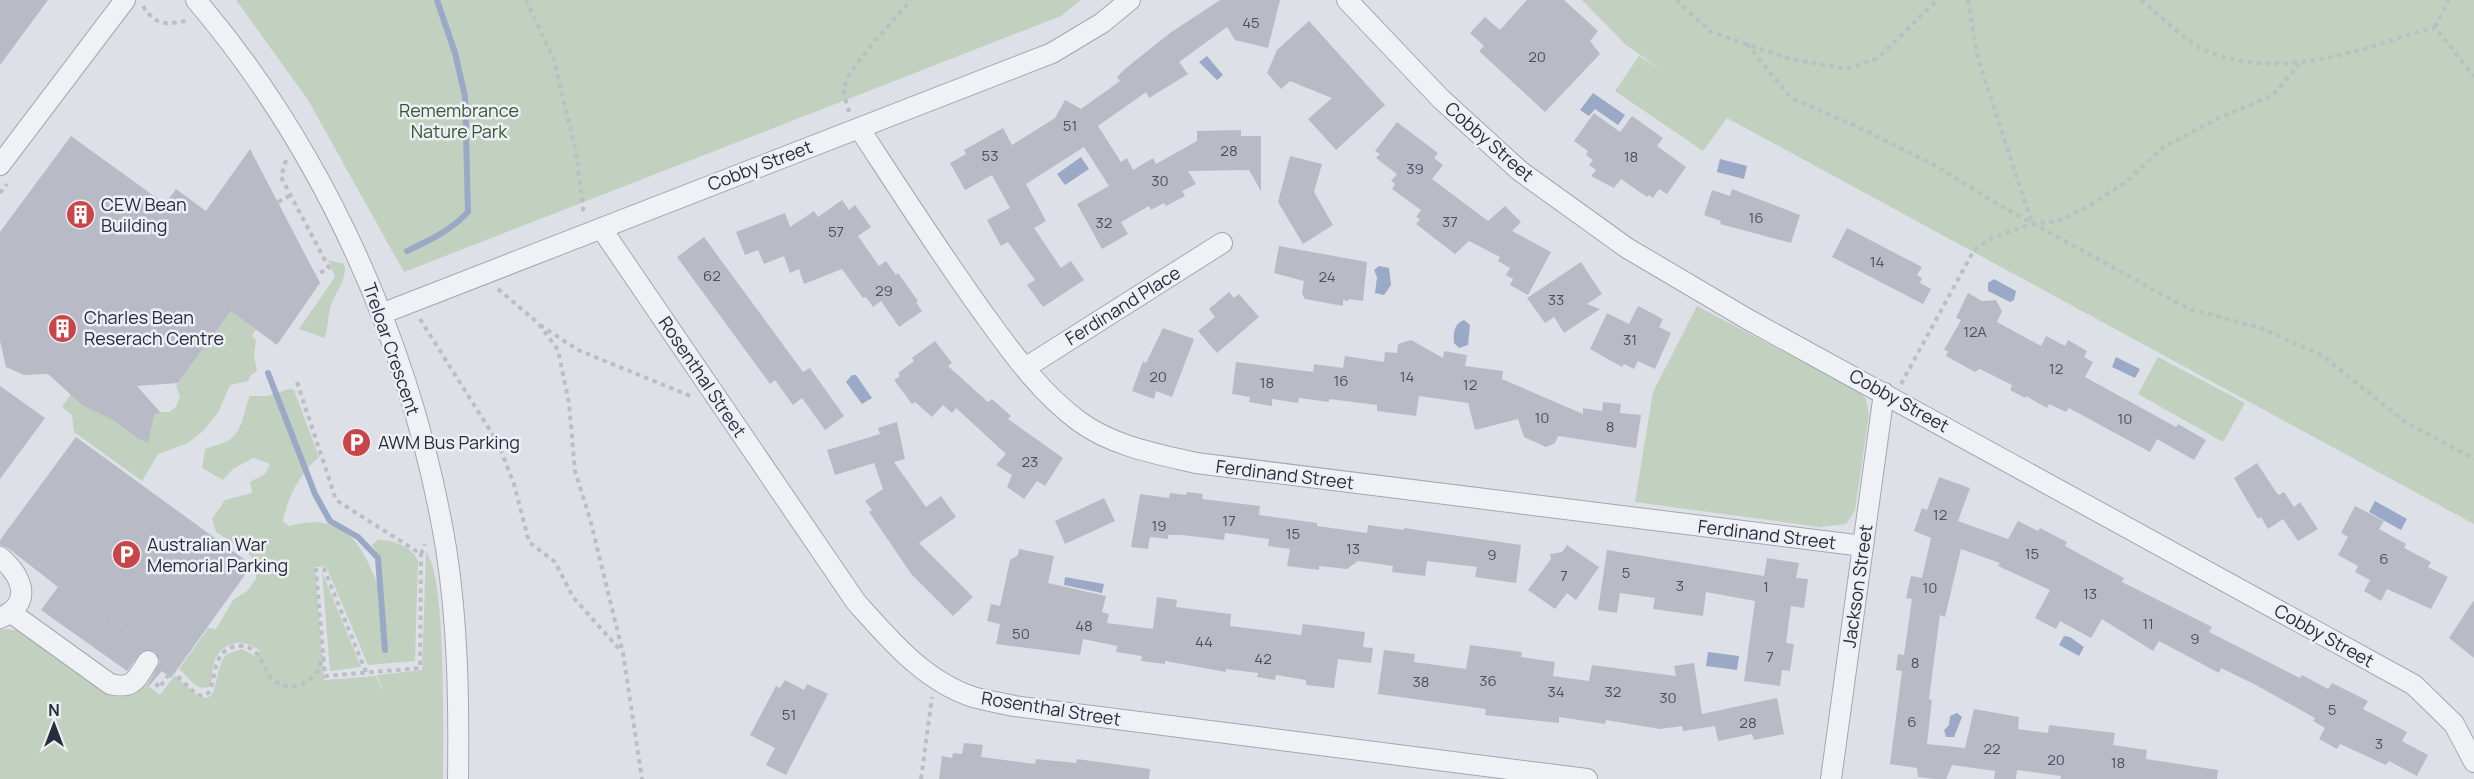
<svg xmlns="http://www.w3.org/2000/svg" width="2474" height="779" viewBox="0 0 2474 779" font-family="Manrope,sans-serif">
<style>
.green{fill:#c1d0bf}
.water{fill:#9aa9c5}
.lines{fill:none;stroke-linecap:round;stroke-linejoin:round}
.stream{stroke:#9aa9c5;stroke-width:6}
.building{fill:#b8bbc6}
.minor-casing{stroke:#a3a7b1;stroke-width:22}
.path{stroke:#bcbec5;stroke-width:4;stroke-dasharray:4.5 4.5;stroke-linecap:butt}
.minor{stroke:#f0f1f5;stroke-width:20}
.labels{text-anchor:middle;stroke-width:5;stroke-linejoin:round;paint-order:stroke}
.number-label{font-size:15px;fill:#4c505f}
.park-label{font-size:18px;fill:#385835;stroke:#edeff4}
.street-label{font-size:18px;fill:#282d3d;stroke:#edeff4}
.poi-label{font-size:18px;fill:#282d3d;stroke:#edeff4;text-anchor:start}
</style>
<rect width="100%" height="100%" fill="#dde0e7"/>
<path class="green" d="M236,0H1081L1061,16L404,272L308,100Z
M1582,0H2474V524L1727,118L1703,151L1615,91L1639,56L1663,71L1626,45Z
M328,260L344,264C348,279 336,291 331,305C327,316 329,328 324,338L299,329L335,277Z
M1697,306L1861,393L1866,399L1869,414L1855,510L1846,524L1820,527L1635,502L1653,392Z
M231,311L256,329L252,336L256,340L254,355L257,371L251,375L248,381L230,385L218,413L203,431L188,443L158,454L142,481L74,432L72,415L62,407L71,394L113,420L137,438L147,440L154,415L159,412H169L176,407L180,397L176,386Z
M2158,357L2245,403L2223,442L2138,394Z
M289,389L294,390L319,457C299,474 288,497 283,521L289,526C341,512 360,539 377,583L382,578L380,558L372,545L378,540C393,540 412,546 418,561L415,661L368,665L326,566L315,567L324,680L376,676L385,696L377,675L422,670L426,552C447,576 443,740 443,779H0V629L19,630L111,696C128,698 134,696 146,684L160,695L175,675C226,728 208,674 227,654L242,649L255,656L260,651C244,637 220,642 214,663C211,671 213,679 210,686C196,693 189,677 179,669L208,628L216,629L233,600L247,591L256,579V562L246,551L216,532L212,519L225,500L252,493L250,482L265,474L270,464L253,458L233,469L223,480L202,468L205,449C212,446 222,444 229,440C244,430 243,411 250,396H267Z
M322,572L361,667L330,671Z"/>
<path class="water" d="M1207,56L1223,75L1217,80L1199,62Z
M1593,93L1625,115L1618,125L1595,109L1589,116L1580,110Z
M1081,157L1089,169L1065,185L1057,174Z
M1720,159L1747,166L1744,179L1717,172Z
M1379,266L1389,268L1391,285L1384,295L1375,293L1377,277L1374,270Z
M1994,279L2016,291L2014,300L2010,302L1988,291V283Z
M1464,320L1470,325L1468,345L1459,348L1454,343C1453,334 1454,323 1464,320Z
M2116,357L2140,369L2135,378L2112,367Z
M852,375H856L872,398L862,404L846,382Z
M2375,501L2407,519L2401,530L2369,512Z
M1065,577L1104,584L1102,593L1064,585Z
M2064,636L2070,637L2084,647L2079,656L2059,645Z
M1708,652L1739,656L1737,670L1706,666Z
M1957,713L1962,717L1954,737H1946L1944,730L1949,725L1950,716Z"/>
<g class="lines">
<path class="stream" d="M407,251C430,240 450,231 468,212L465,96L455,53L437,0
M268,373L315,494L330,521L358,537L378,558L385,650"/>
</g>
<path class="building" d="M0,0H48L0,65Z
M1220,0H1280L1268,48L1235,40L1227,27L1179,62L1188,74L1149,98L1146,92L1098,126L1121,162L1127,158L1133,170L1153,158L1156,164L1197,141V131L1241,130V136H1261V191L1249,170L1188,171L1196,184L1182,191L1185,196L1166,206L1164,203L1151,210L1149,206L1121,222L1128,234L1102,249L1077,204L1109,186L1084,147L1026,184L1046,221L1034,228L1061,268L1071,261L1084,280L1043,307L1027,285L1035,280L1008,242L1001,246L987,220L1010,208L992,175L965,190L950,163L966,154L964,150L1003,128L1012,145L1055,118L1065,100L1081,109L1120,81L1117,77L1126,68L1170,33Z
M1527,0H1564L1598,31L1590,41L1600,54L1545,112L1479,51L1484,46L1470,33L1485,17L1500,30Z
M1309,21L1385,105L1336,150L1308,119L1332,98L1290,81L1281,89L1267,73L1277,50Z
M1594,113L1620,132L1632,116L1663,138L1657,146L1686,167L1667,194L1659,189L1653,198L1649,195L1647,197L1621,179L1614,188L1591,176L1596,170L1589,165L1593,160L1586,155L1588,151L1574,141Z
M1397,122L1438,153L1434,158L1443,165L1432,179L1488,221L1505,206L1521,222L1512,231L1551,252L1528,295L1510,285L1513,279L1506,275L1510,268L1498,261L1500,257L1469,241L1455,254L1416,224L1420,219L1416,217L1421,210L1392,189L1395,184L1391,181L1397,174L1376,158L1380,154L1375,151Z
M71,136L165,204L176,189L206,211L250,149L320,283L277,345L231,311L178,383L137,386L160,412L154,415L148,443L137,438L113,420L82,405L48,374L24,375L6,367L0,341V232Z
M1290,156L1322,164L1314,192L1333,225L1303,244L1278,202Z
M1732,189L1800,215L1791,243L1720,224L1721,221L1704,215L1712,190L1730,196Z
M842,200L849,210L855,205L871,227L858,236L879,266L886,261L896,275L898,273L918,301L916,302L922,311L899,327L881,301L873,307L866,297L863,298L842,269L804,284L799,269L790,273L784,256L764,264L758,250L745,255L736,232L785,213L790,227L814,211L818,217Z
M1847,228L1922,267L1917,275L1922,278L1920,283L1931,289L1923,304L1832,257Z
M704,237L803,372L810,368L844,416L825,430L802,398L793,405L775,380L770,384L677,257Z
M1279,246L1367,262L1363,301L1349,299L1348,301L1343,300V306L1305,299L1302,294L1304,281L1274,273Z
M1581,262L1602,294L1587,304L1600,309L1564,333L1554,317L1545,323L1527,298Z
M1229,292L1234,298L1239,294L1259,317L1217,353L1198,331L1215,317L1209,309Z
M1968,293L1982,301L1996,300L2002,311L1997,322L2041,346L2046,336L2065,346L2068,340L2087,351L2084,357L2093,362L2085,377L2176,427L2178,424L2206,440L2194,460L2157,439L2150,452L2069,408L2066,412L2049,404L2047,408L2026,396L2025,398L2010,390L2012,385L1980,369L1975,372L1946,356L1948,351L1944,350L1961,320L1956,318Z
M1638,306L1663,319L1659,327L1671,333L1655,369L1638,361L1634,369L1624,364L1622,367L1590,349L1607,313L1629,324Z
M1163,328L1194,339L1172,397L1156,391L1154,399L1132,391L1143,361L1146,363Z
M1411,340L1443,358L1444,351L1467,355L1465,366L1503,371L1502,379L1583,414V408L1602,411L1603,402L1621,404L1620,413L1641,415L1636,448L1558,436L1555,443L1546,447L1524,437L1518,419L1475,430L1468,403L1419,396L1416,416L1377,411V405L1329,399V402L1299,398L1298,403L1272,399V406L1249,402L1250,397L1232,394L1236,362L1313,372L1314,364L1343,368L1345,356L1384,362L1385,352L1397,353L1398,344Z
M935,341L952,363L948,366L988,402L992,399L1011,416L1008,419L1063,458L1045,486L1037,481L1024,499L1007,487L1012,475L996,465L1006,454L956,408L952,413L943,405L932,417L915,402L912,404L894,380L900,376L898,373L914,361L912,358Z
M0,386L45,418L0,479Z
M897,422L905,459L894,462L926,507L941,496L956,517L919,543L973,597L953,616L912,575L869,512L872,510L865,501L883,489L874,463L835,475L827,450L880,434L878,428Z
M76,437L252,565L171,678L162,671L149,686L147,685L160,662L155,651H142L127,671L41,610L58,587L8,548L0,545V540Z
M2257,463L2278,495L2284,492L2294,507L2300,502L2318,529L2298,541L2283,519L2268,529L2261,517L2258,519L2234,478Z
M1939,477L1970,488L1958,521L2008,539L2018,521L2038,531L2040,528L2067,542L2065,546L2124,578L2122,582L2212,627L2209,632L2300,678L2302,675L2328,689L2332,683L2368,701L2363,709L2407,732L2402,741L2428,755L2417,776L2389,761L2386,765L2340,744L2337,749L2319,739L2325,728L2313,721L2315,718L2256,685L2221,668L2219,673L2159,641L2153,651L2102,619L2091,638L2060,621L2056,629L2035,618L2050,590L1998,566L2000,563L1961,549L1945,617L1940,615L1929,699L1932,700L1927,744L1965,748L1974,709L2019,717L2018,729L2048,733L2049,725L2115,733L2113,745L2147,750L2146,759L2218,770L2217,779H2060L2061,776L2017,770L2016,779H1994L1995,771L1952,765L1946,779H1935L1918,777L1917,768L1890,764L1902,671L1896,670L1898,654L1904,655L1912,599L1906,598L1911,576L1922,578L1931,538L1914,531L1922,508L1927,510Z
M1187,492L1203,494L1202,499L1260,506L1259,515L1317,523V526L1367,533L1368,525L1404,530V528L1521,545L1516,583L1475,577L1477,567L1427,561L1425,576L1392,572L1393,566L1358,561L1347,569L1319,566V570L1287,566L1290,549L1268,546L1269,539L1225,533L1224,540L1182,535H1168V539L1150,537L1148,549L1131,547L1140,494L1169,498L1170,493L1186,495Z
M1104,498L1115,521L1065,544L1055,521Z
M2355,506L2384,521L2379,529L2406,544L2404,548L2431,562L2428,567L2448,577L2431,609L2387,589L2381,601L2364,591L2370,580L2355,572L2358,566L2338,555L2348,537L2341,533Z
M1567,545L1599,567L1576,600L1567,593L1555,609L1528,590L1551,559L1550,554L1562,552Z
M1019,549L1054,556L1048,583L1106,596L1102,612L1109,614L1107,623L1153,629L1157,597L1177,600L1176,607L1231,614L1230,626L1301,635L1303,624L1365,632L1363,647L1373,648L1371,663L1338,659L1334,688L1306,685V680L1276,675L1275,680L1257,677L1258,673L1226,669V672L1165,661V664L1141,661L1142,656L1116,652L1117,646L1083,639L1080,655L996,644L1000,624L987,621L991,604L1000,606L1010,560L1018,555Z
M1607,550L1764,576L1767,558L1799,563L1796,578L1808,579L1804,608L1791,606L1786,643L1794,644L1790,671L1782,670L1780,686L1744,681L1755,601L1706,592L1703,616L1653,609L1655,598L1620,593L1617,613L1598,610Z
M2474,600V658L2449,638Z
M1470,645L1522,652L1521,657L1555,662L1553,676L1589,681L1592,665L1676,676L1674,666L1694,663L1702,714L1777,698L1784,734L1754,740L1752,734L1718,741L1715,726L1683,731L1682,726L1660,729L1606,720L1605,724L1559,717V723L1485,715L1486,709L1378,694L1384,650L1415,654L1414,662L1466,669Z
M785,680L804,690L807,684L828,694L786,775L766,765L775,748L750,735L776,686L780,688Z
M964,743L983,745L981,757L1035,764L1036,759L1076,763L1077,759L1150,769L1149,779H939L942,756L952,758L953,753L962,754Z"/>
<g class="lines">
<defs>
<path id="minor" d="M196,0C326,153 413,350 446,548C458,624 459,702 458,779
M1347,0L1441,99L1520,171L1627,248L1749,320L2414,685L2454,724L2474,762
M859,128C899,189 938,250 981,310C1010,350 1039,392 1080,422C1113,446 1157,454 1196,463L1863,546
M0,165L125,0
M601,228L856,602C889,639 924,681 973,697C987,701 1001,703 1014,706L1587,779
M381,314L1052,53L1102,23L1130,0
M1025,368L1222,243
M0,557C21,575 35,603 0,618
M10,612L110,684C134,690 136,679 148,661
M1831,779L1884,393"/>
</defs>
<use href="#minor" class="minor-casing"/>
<path class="path" d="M526,0L554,60L576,152L584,216
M1676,0L1711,32L1787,58L1847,69L1878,58L1937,0
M1968,0L1978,59L2032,223
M2141,0C2157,13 2189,44 2206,51C2285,82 2359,49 2435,27L2474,77
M143,6C157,28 168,24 190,20
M2435,27L2449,0
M1747,44L1791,98L1856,126L1936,166L1999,205L2189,309L2258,327L2323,356L2404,421L2474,459
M849,112C848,105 843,96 844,89C846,68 896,19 911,0
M286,160L281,177L329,268L316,275
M0,193L7,184
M278,202L291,195
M498,289L538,323L558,350L569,403L575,471L590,519L623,653L642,779
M420,319L498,443L514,484L529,542L555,562L573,597L621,651
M540,325L578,350L693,397
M297,382L336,500L421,554L425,544
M1901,384L1974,250L1992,238L2032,224L2059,221L2087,207L2126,182L2162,148L2217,119L2273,95L2299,64
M30,560L65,583L142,642
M165,664C172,670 190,689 195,693C224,709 201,644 242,646C259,647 261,663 269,675C281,692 304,688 316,673C320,668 320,662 323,656
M366,672L324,569L316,570L325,676L420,668L421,554
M156,683L159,688L172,670
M921,779L932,697"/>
<use href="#minor" class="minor"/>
</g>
<defs>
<symbol id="building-disc" viewBox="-11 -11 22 22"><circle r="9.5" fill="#c8464a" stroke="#edeff4"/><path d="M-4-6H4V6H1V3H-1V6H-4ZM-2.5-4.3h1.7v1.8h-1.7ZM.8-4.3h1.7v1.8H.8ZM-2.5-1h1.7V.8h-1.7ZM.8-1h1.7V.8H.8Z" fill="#fff"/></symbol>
<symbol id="parking-disc" viewBox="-11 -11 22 22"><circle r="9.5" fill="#c8464a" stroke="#edeff4"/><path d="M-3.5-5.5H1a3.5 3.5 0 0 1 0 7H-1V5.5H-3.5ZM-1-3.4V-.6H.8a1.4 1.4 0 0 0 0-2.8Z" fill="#fff"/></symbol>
</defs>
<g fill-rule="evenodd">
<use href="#building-disc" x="64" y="198" width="33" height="33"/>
<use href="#building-disc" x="46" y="312" width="33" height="33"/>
<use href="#parking-disc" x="340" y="426" width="33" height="33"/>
<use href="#parking-disc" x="110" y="538" width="33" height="33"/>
</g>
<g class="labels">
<g class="number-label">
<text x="1251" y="28">45</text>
<text x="1537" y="62">20</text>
<text x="1070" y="131">51</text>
<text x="1229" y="156">28</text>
<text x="990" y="161">53</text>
<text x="1631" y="162">18</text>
<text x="1415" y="174">39</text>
<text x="1160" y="186">30</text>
<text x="1756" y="223">16</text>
<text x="1450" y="227">37</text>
<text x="1104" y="228">32</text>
<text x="836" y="237">57</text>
<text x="1877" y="267">14</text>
<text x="712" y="281">62</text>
<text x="1327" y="282">24</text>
<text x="884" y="296">29</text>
<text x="1556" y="305">33</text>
<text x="1975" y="337">12A</text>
<text x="1630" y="345">31</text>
<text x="2056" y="374">12</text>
<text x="1158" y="382">20</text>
<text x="1407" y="382">14</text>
<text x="1341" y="386">16</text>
<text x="1267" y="388">18</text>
<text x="1470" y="390">12</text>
<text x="1542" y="423">10</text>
<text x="2125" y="424">10</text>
<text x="1610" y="432">8</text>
<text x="1030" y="467">23</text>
<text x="1940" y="520">12</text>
<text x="1229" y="526">17</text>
<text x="1159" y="531">19</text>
<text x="1293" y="539">15</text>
<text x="1353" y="554">13</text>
<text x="2032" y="559">15</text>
<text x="1492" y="560">9</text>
<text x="2384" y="564">6</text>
<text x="1626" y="578">5</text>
<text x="1564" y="581">7</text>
<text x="1680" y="591">3</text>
<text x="1766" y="592">1</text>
<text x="1930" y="593">10</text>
<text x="2090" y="599">13</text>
<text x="2148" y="629">11</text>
<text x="1084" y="631">48</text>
<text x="1021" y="639">50</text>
<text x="2195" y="644">9</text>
<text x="1204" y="647">44</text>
<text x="1770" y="662">7</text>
<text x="1263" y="664">42</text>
<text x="1915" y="668">8</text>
<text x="1488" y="686">36</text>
<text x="1421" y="687">38</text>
<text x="1556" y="697">34</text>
<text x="1613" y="697">32</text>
<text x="1668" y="703">30</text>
<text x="2332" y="715">5</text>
<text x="789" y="720">51</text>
<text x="1912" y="727">6</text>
<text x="1748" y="728">28</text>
<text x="2379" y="749">3</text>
<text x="1992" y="754">22</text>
<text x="2056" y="765">20</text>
<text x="2118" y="768">18</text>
</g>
<g class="park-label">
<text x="459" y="117">Remembrance<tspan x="459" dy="21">Nature Park</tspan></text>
</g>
<g class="street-label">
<text transform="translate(1489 142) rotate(41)" y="6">Cobby Street</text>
<text transform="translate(760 166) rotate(-21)" y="6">Cobby Street</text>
<text transform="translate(1123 306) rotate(-32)" y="6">Ferdinand Place</text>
<text transform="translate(391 349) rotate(71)" y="6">Treloar Crescent</text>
<text transform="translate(702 377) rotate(56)" y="6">Rosenthal Street</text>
<text transform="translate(1899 401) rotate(29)" y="6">Cobby Street</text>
<text transform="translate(1285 475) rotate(7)" y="6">Ferdinand Street</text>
<text transform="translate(1767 535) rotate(7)" y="6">Ferdinand Street</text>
<text transform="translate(1858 586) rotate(-82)" y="6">Jackson Street</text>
<text transform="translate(2324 636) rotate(29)" y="6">Cobby Street</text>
<text transform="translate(1051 709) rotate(9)" y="6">Rosenthal Street</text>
</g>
<g class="poi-label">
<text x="101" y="211">CEW Bean<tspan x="101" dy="21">Building</tspan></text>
<text x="84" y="324">Charles Bean<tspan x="84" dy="21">Reserach Centre</tspan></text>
<text x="378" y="449">AWM Bus Parking</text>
<text x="147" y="551">Australian War<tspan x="147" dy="21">Memorial Parking</tspan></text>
</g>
</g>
<g transform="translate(54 725)" stroke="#edeff4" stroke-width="4.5" paint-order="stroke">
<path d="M0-4.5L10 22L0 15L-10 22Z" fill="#282d3d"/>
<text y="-9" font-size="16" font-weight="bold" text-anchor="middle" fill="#282d3d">N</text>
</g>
</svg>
